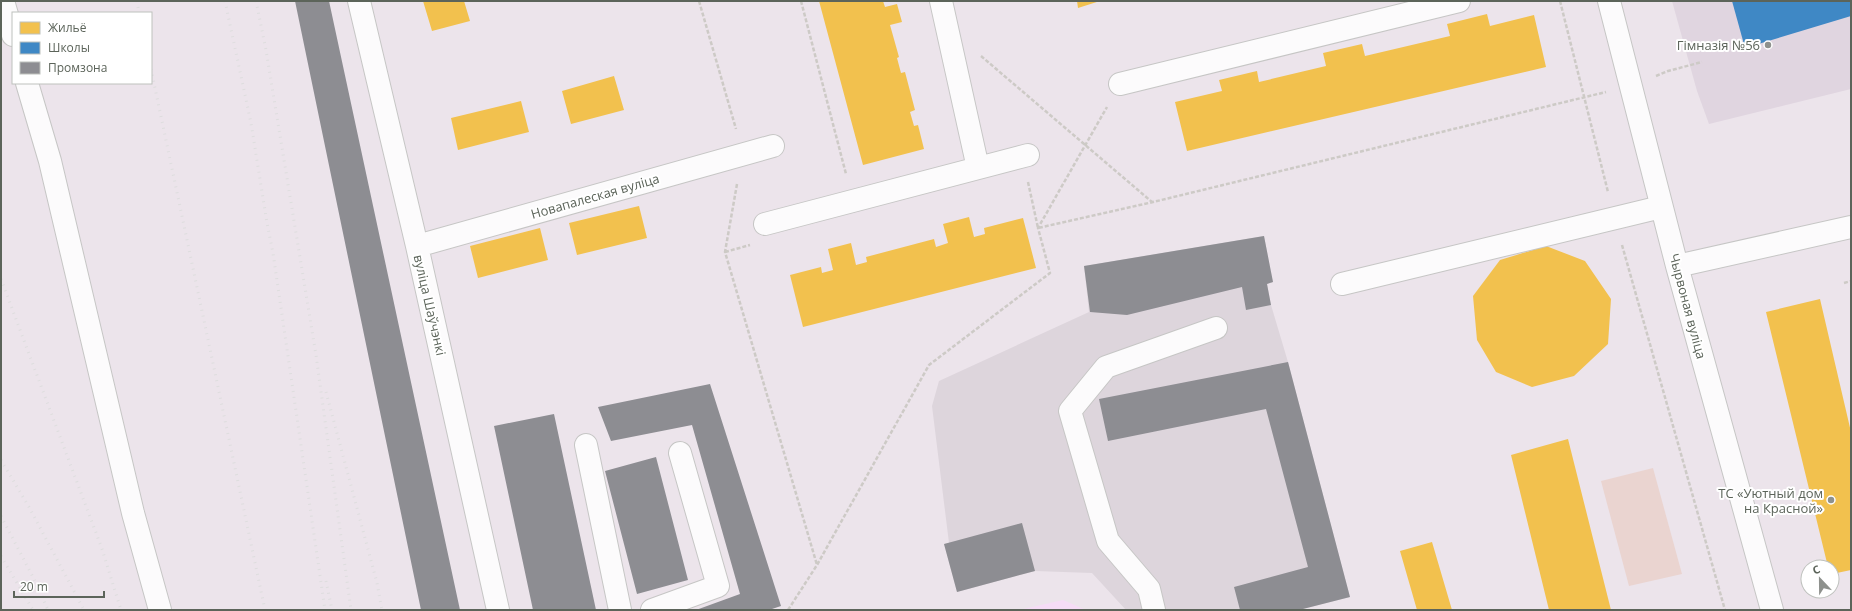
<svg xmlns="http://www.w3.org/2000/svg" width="1852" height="611" viewBox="0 0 1852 611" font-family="'Open Sans',sans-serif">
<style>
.commercial{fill:#f6dcf6}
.industrial{fill:#ddd5dc}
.education{fill:#e0d5e0}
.green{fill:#ead4d0}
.homes{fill:#f2c14e}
.schools{fill:#3f88c5}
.industry{fill:#8d8d92}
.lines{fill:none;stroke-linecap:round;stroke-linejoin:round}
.minor-casing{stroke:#c6c6c5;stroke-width:24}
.path{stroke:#cdcac6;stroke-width:2.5;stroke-dasharray:4 2;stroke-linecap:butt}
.minor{stroke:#fcfbfc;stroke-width:22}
.rail{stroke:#deddde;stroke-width:3;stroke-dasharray:1 5;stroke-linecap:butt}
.poi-dot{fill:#8e918d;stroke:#fff;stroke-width:1.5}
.labels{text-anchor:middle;stroke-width:4;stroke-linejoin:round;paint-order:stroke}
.poi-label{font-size:13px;fill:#5c645a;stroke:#fff;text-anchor:end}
.street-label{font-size:13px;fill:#5c645a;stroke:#fff}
</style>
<rect width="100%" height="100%" fill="#ece4eb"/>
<path class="commercial" d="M1063,600L1086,610H1019Z"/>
<path class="industrial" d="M1264,236L1273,282L1267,284L1271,305L1288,362L1350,597L1299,610H1126L1092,573L1035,571L957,592L944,544L949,543L932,406L939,381L1089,312L1084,266Z"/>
<path class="education" d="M1672,1H1851V89L1709,124L1697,91Z"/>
<path class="green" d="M1653,468L1682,574L1629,586L1601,481Z"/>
<path class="homes" d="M423,1H464L470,21L432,31Z
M819,1H883L885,7L897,4L902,22L890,25L899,57L897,58L901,73L905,72L915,110L910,112L914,126L918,125L924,149L863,165Z
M1077,1H1100L1078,8Z
M1487,14L1490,26L1534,15L1546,67L1187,151L1175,102L1222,91L1219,80L1257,71L1259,82L1326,66L1323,53L1362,44L1365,56L1450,36L1447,24Z
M614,76L624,110L571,124L562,91Z
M521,101L529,132L458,150L451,118Z
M639,206L647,238L577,255L569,223Z
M969,217L974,237L985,234L984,228L1023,218L1036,268L803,327L790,275L821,267L822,273L833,270L828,249L851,243L856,265L867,262L866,257L934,239L936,247L948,243L943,224Z
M540,228L548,260L478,278L470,246Z
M1546,246L1585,261L1611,299L1608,344L1574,376L1532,387L1496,372L1477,340L1473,296L1500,260Z
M1820,299L1851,432V570L1832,574V567H1828L1766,312Z
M1568,439L1611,610H1549L1511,455Z
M1432,542L1452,610H1417L1400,551Z"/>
<path class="schools" d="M1732,1H1851V16L1745,48Z"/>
<path class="industry" d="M295,1H329L460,610H421Z
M1264,236L1273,282L1267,284L1271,305L1246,310L1242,287L1127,315L1090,312L1084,266Z
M1288,362L1350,597L1299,610H1240L1234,587L1308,567L1266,409L1108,441L1099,399Z
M710,384L781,606L769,610H696L740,594L692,425L611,441L598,407Z
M554,414L596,610H533L494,426Z
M656,457L688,580L637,594L605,471Z
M1022,523L1035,571L957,592L944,544Z"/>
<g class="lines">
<defs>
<path id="minor" d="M3,1L13,35
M359,1L417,246L498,610
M941,1L978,168
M1609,1L1677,266L1772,610
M27,83L50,161L133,513L160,610
M1120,84L1459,1
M765,224L1028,155
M417,246L773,146
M1677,266L1851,227
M1342,284L1661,207
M586,445L620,610
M652,610L718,586L680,453
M1154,610L1149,589L1108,541L1070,411L1106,367L1216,328"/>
</defs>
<use href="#minor" class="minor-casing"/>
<path class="path" d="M699,1L736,129
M801,1L846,174
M1560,1L1608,192
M981,56L1152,202
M1656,76L1668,71L1702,62
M1028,182L1038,228L1153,202L1606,92
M737,184L725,252L817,565
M1622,245L1725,610
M725,252L750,245
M1844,283L1851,281
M788,610L817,565L929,365L1050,273L1038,228L1107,107"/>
<use href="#minor" class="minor"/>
<path class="rail" d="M137,1L139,13
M225,1L251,123L267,223L273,253L325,610
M256,1L266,50L316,355L351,610
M151,69L265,610
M1,279L102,549L121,610
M326,392L377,583L382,610
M1,460L29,507L84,610
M1,516L34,579L48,610
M1,556L33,610
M326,581L332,610
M1,609V610"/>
</g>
<g class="poi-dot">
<circle cx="1768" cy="45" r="4"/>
<circle cx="1831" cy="500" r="4"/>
</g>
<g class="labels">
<g class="poi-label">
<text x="1760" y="50">Гімназія №56</text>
<text x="1823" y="498">ТС «Уютный дом<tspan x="1823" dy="15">на Красной»</tspan></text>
</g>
<g class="street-label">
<text transform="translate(595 196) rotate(-16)" y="5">Новапалеская вуліца</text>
<text transform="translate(430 305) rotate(77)" y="5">вуліца Шаўчэнкі</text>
<text transform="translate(1688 306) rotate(75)" y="5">Чырвоная вуліца</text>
</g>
</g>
<rect width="1852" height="611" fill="none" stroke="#5c645a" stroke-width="4"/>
<rect x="12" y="12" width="140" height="72" fill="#ffffff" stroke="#bec1bd"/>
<rect x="20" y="22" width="20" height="12" fill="#f2c14e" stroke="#bec1bd"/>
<text x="48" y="32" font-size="12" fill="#5c645a">Жильё</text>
<rect x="20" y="42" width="20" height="12" fill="#3f88c5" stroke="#bec1bd"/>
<text x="48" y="52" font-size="12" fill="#5c645a">Школы</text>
<rect x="20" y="62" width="20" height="12" fill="#8d8d92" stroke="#bec1bd"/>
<text x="48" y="72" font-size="12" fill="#5c645a">Промзона</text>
<g transform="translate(1820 579) rotate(338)"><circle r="19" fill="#ffffff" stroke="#bec1bd"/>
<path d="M0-3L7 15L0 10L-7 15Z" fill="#8e918d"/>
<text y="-6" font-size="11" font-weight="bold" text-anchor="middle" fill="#5c645a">С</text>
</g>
<path d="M14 591v6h90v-6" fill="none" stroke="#5c645a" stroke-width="2"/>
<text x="20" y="591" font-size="12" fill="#5c645a" stroke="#ffffff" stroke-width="3" paint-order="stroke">20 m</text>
</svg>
